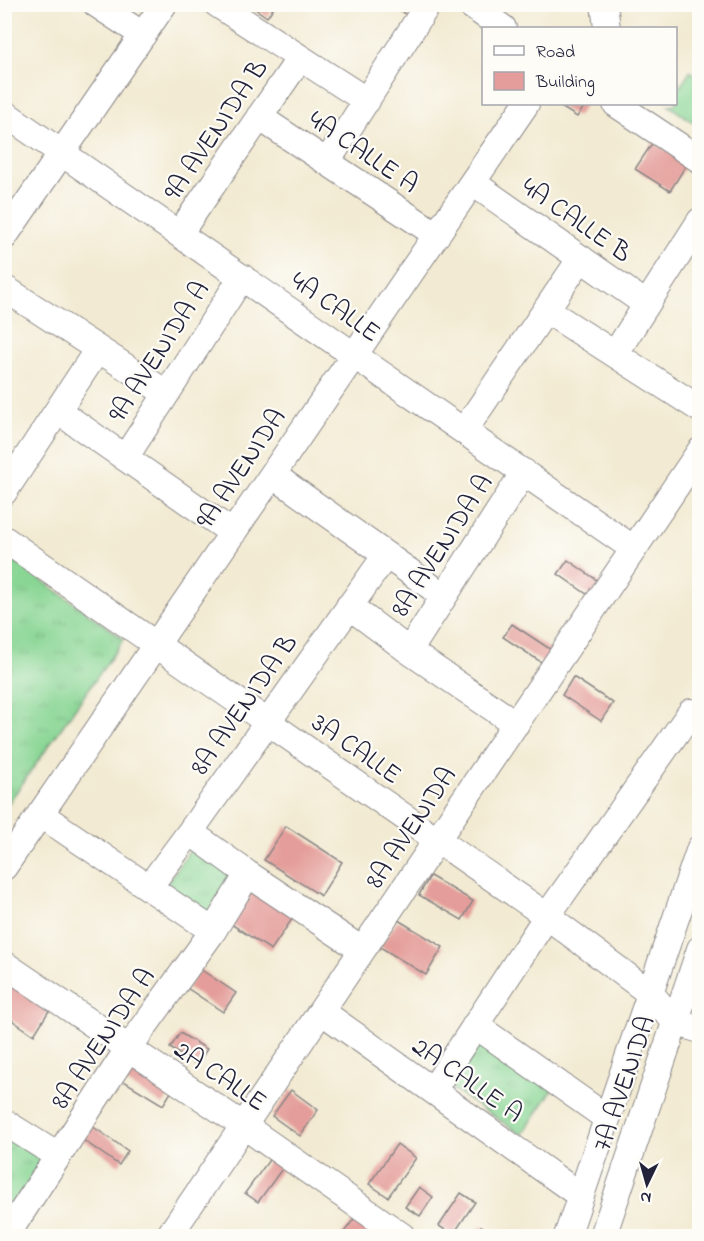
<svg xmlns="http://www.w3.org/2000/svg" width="704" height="1241" viewBox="0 0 704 1241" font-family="'Indie Flower',sans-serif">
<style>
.grass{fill:url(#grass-tufts);stroke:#567c68;stroke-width:1.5}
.pitch{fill:#89d694;stroke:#567c68;stroke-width:1.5}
.building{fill:#e49d9a}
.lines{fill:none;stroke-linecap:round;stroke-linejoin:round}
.minor-casing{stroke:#8a8686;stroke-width:28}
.minor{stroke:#fff;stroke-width:26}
.labels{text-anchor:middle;stroke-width:4.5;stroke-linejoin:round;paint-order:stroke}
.street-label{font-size:27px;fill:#22223b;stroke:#fdfcf7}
</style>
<defs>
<pattern id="grass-tufts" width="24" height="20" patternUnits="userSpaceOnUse" patternTransform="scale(1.5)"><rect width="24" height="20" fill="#89d694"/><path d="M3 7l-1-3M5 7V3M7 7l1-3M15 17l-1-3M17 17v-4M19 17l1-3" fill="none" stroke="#76b780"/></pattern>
</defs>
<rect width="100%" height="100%" fill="#fdfcf7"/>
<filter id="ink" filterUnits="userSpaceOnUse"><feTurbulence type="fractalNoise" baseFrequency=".0167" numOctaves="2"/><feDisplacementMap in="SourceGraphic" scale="12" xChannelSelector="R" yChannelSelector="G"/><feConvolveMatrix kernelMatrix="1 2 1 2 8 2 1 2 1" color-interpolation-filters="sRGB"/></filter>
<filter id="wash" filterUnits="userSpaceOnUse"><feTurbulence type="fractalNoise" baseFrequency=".008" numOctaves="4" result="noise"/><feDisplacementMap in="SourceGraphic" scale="24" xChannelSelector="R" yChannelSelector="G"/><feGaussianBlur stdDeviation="1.35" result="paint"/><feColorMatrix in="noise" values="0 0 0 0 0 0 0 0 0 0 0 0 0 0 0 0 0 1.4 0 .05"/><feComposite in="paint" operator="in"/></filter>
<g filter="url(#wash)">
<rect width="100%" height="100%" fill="#f2ead2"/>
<path class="grass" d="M5,554L124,639L5,808Z
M200,835L248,867L215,917L166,885Z
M486,1036L557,1083L522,1135L451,1088Z
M5,1134L43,1160L5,1216Z"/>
<path class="pitch" d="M690,71L699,77V126L668,105L676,104V93Z"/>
<g id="blocks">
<path class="building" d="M248,4H276L267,17Z
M391,4H416L408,16Z
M556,104H586L577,117Z
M653,142L687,164L670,191L635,169Z
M568,560L601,583L591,597L558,574Z
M512,624L553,651L544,664L503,637Z
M573,677L613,703L601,721L562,695Z
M286,826L342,862L321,896L264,860Z
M430,876L473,901L462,920L419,895Z
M259,883L299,909L271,950L231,924Z
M398,920L443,947L426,975L380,947Z
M200,969L236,993L223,1012L187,988Z
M4,970L55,1001L34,1035L10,1019L4,1028Z
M180,1033L207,1049L197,1065L170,1048Z
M133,1061L175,1086L163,1105L122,1080Z
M291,1090L318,1110L300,1136L272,1116Z
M92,1126L128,1151L119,1165L83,1140Z
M397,1144L416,1158L388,1197L369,1184Z
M274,1153L287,1162L258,1202L245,1193Z
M419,1187L433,1197L420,1216L405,1207Z
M461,1193L475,1202L453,1235L439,1226Z
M360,1211L376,1222L365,1236H341Z
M481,1226L497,1236H474Z"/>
</g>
</g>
<g filter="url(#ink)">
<use href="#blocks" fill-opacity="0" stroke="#8a8686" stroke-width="1.5"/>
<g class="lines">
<defs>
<path id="minor" d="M96,4L143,35
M217,4L367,101
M469,4L503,28
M604,4L607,28
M616,104L700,160
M4,113L634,549
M259,117L437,235
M327,162L428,4
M473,183L646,304
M179,234L300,58
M4,237L164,4
M4,288L166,393
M546,310L700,409
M615,354L700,221
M58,411L233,533
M464,431L581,258
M125,458L242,277
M273,475L444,596
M4,492L98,349
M4,539L547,916L651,994L675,1022L700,1030
M349,606L409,651L516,724
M409,651L524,472
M40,814L213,931
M190,832L248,874L362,950
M4,867L526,104
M149,887L190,832L386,555
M4,964L244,1126L402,1236
M321,1011L581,1196
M475,1025L607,1118
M433,1090L547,916L691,712
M4,1122L58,1156
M6,1236L128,1049L213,931L248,874
M169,1236L700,451
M567,1236L700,848
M603,1236L700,949"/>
</defs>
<use href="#minor" class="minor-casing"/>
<use href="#minor" class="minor"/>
</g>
</g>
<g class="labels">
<g class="street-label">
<text transform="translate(215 129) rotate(-56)" y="9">9A AVENIDA B</text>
<text transform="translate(364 151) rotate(34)" y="9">4A CALLE A</text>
<text transform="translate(577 219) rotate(35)" y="9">4A CALLE B</text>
<text transform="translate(336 306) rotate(35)" y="9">4A CALLE</text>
<text transform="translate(158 351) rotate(-57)" y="9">9A AVENIDA A</text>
<text transform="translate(240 468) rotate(-56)" y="9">9A AVENIDA</text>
<text transform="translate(441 545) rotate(-57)" y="9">8A AVENIDA A</text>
<text transform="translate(243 704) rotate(-55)" y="9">8A AVENIDA B</text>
<text transform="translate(357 748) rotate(35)" y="9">3A CALLE</text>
<text transform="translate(410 827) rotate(-56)" y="9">8A AVENIDA</text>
<text transform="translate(102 1038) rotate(-56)" y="9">8A AVENIDA A</text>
<text transform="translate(221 1075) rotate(34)" y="9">2A CALLE</text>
<text transform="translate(468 1079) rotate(35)" y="9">2A CALLE A</text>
<text transform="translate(623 1083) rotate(-71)" y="9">7A AVENIDA</text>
</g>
</g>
<rect width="704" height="1241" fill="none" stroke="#fdfcf7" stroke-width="24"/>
<rect x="482" y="27" width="195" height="78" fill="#fdfcf7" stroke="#a5a5ac" stroke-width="1.5"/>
<rect x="494" y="46" width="30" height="9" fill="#ffffff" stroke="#a5a5ac" stroke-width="1.5"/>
<text x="536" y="57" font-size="18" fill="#22223b">Road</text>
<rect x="494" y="72" width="30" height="18" fill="#e49d9a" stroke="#a5a5ac" stroke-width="1.5"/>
<text x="536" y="87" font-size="18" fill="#22223b">Building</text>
<g transform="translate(647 1184) rotate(185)" stroke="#fdfcf7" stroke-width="4.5" paint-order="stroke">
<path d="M0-4.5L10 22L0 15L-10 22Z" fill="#22223b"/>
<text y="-9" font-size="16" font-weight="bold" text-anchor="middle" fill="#22223b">N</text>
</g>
</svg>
